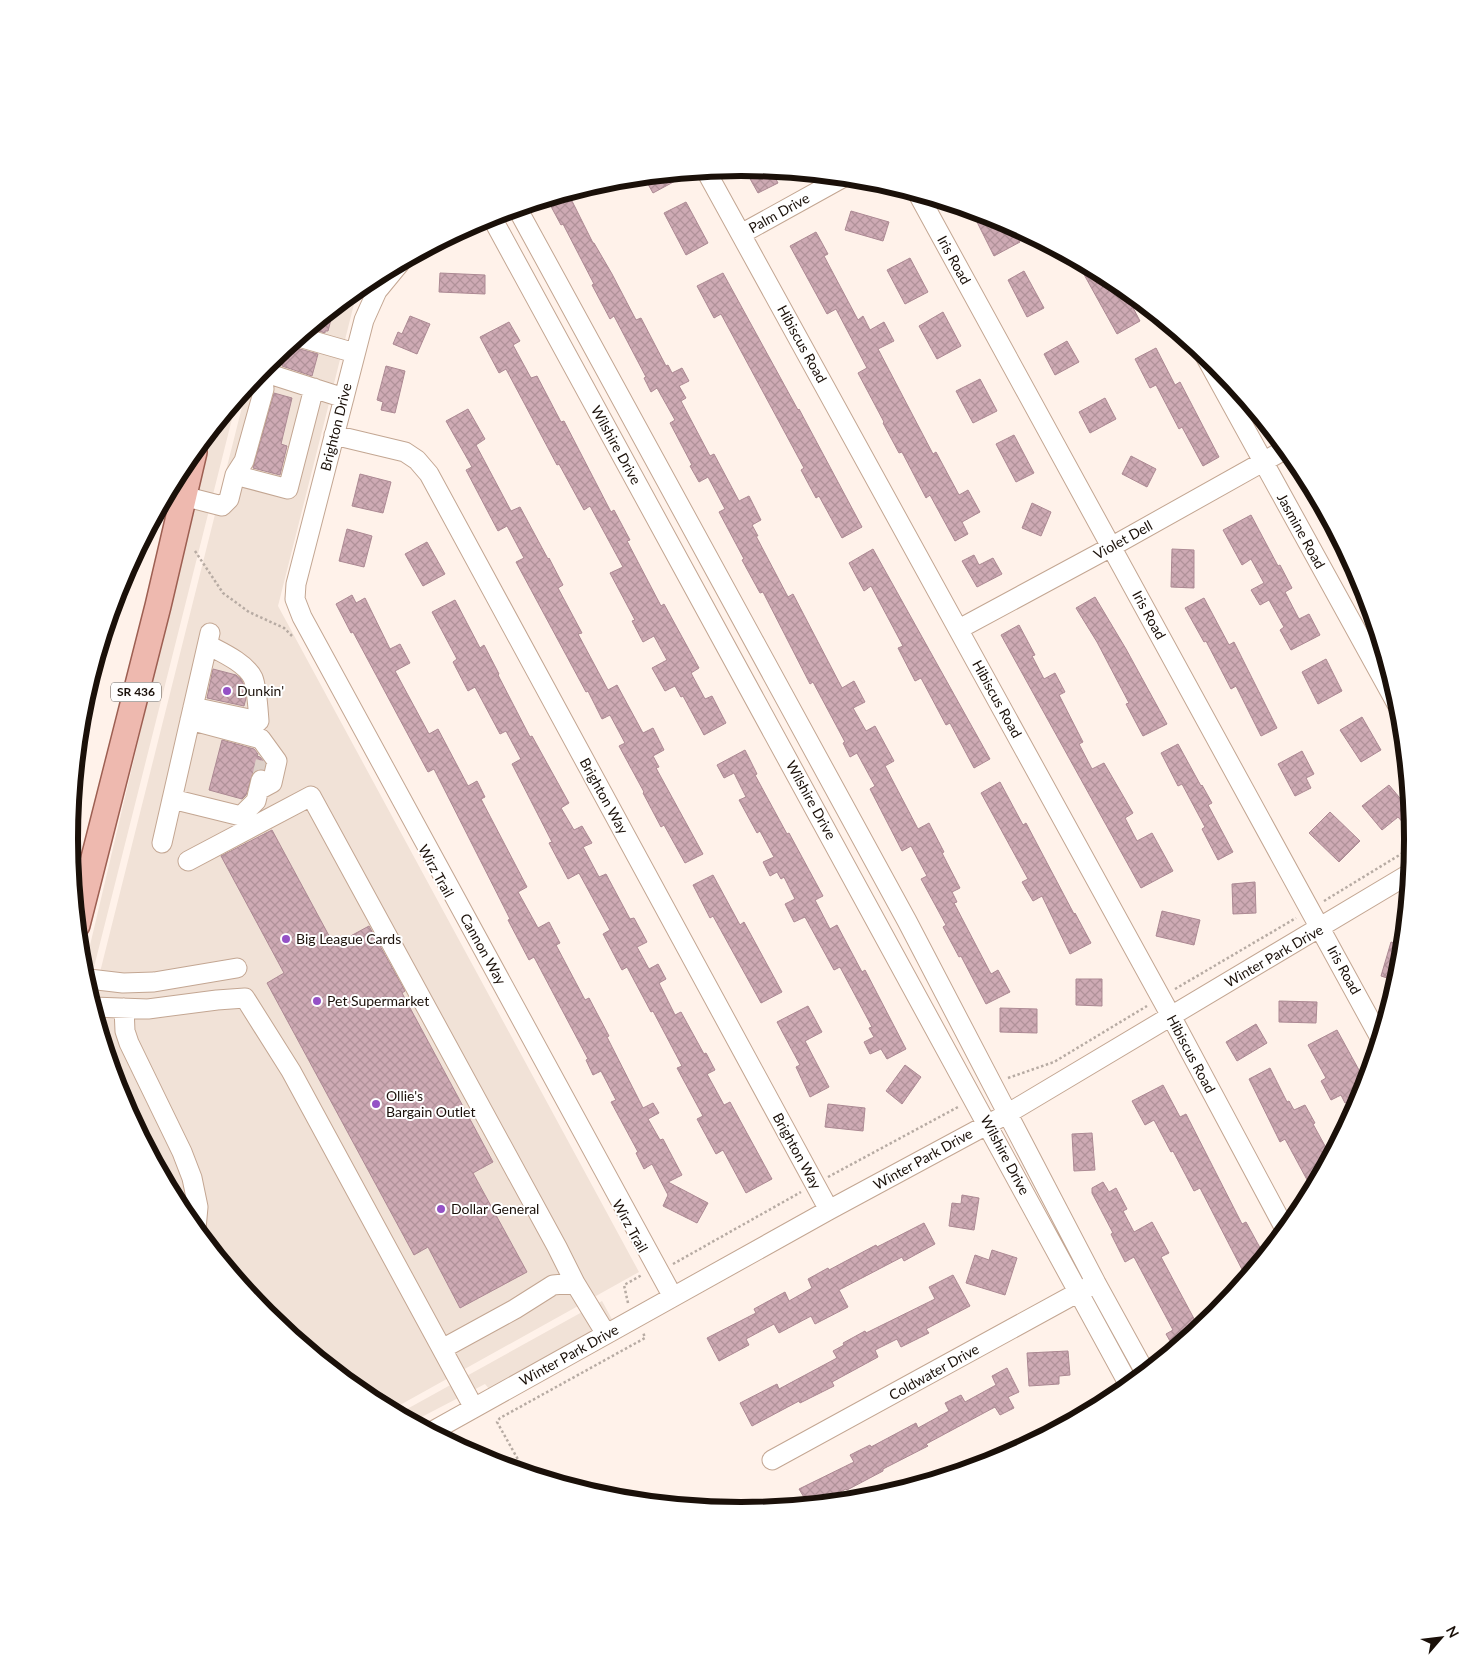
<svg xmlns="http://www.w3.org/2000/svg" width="1481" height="1678" viewBox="0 0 1481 1678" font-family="Lato,sans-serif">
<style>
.built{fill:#f1e2d7}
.building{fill:url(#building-cross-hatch);stroke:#ac8993}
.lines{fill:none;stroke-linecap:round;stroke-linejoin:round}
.minor-tunnel{stroke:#ddd0c8;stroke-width:19;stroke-dasharray:19 9;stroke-linecap:butt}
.minor-casing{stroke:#c3a692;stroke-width:21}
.major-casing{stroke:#9d5f52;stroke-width:28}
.path{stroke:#b7aba3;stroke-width:2.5;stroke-dasharray:2.5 2.5;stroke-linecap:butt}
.minor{stroke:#fff;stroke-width:19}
.major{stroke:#eeb9af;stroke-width:25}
.poi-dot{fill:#9451c6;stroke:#fff;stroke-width:2}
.labels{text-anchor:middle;stroke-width:4;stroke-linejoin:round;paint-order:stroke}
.shield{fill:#fff;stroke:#5f5853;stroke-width:1}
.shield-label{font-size:12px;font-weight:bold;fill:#1a1009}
.street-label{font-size:14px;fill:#1a1009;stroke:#fff}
.poi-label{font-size:14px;fill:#1a1009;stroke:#fff;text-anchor:start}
.rim{fill:none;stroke:#1a1009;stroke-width:6}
</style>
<defs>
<pattern id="building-cross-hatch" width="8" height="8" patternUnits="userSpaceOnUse" patternTransform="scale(1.25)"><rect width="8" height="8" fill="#ceaab4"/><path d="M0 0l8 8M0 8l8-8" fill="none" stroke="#b09199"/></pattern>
</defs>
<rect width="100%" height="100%" fill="#fff2ea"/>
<path class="built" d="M368,280L356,296L278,606L639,1272L391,1410L367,1397L265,1314L182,1212L120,1096L92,1004L247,387L266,364Z
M237,399L88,991L83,975L212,429Z
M602,1301L613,1321L490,1390L485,1384L412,1422L398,1414Z"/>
<path class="building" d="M744,168L771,170L778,183L758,193Z
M690,173L653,193L644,177L690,172Z
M568,193L593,243H594L612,274L636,320L641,318L666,366L668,365L672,373L682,368L689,381L679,386L686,398L681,401L710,456L714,454L739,501L749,496L761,520L752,525L758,536H756L788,597L793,594L842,688L854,681L865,702L853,708L866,731L875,726L894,761L885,766L918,829L929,823L944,852L942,853L960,888L952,892L957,902L954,903L991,974L998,970L1010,992L986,1004L961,956L959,957L943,927L946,925L921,879L927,876L911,846L902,851L870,789L875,786L857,753L850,757L843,743L845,742L813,682L810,684L763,592L760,593L742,560L744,559L719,512L725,509L708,477L699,482L690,466L692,465L670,423L675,420L657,388L651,392L644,378L646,377L614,316L610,319L592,285L594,284L563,224L561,225L547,199Z
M686,202L708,243L686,255L664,213Z
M851,211L889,222L883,241L845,230Z
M983,214L998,218L1012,226L1020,242L994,256L975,218Z
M816,232L828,254L824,256L858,320L863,316L870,330L884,322L894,341L878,349L933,454L936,452L959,495L968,490L980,512L962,522L968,534L955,541L930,495L926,498L902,452L899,453L883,423L884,422L858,373L867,368L836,309L827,314L790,246Z
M910,258L928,292L905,304L887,270Z
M1076,260L1114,281L1122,287L1140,321L1117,334Z
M1024,271L1044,308L1027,317L1008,280Z
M440,273L485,275V294L439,292Z
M723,273L798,410L799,409L862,527L842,538L819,496L816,498L801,470L804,468L721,314L714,318L697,286Z
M334,308L328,331H325V333L309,328Z
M943,312L961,346L937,359L919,326Z
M410,316L430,324L417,354L393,344L398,332L402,334Z
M509,322L520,341L513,345L531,378L537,376L561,422L564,421L611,512L614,510L630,540L627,541L661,606L664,604L699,668L691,673L705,699L712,696L726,723L704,735L683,696L681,697L675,686L665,691L652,668L667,660L654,636L643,642L632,621L635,620L610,573L623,567L590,506L584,510L559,464L557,465L506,369L499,373L480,337Z
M1067,341L1079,362L1055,375L1044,354Z
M290,344L296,348L318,354L312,376L282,366Z
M1156,348L1175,385L1180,382L1219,457L1203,466L1182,427L1179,429L1156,385L1150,388L1135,359Z
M386,366L405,371L395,413L381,410L383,402L377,400Z
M980,379L997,411L973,423L956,391Z
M274,393L292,398L281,444L287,446L280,475L253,468Z
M1105,398L1116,419L1090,433L1079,412Z
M468,409L485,439L476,445L511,511L520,507L548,559L549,558L563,585L558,588L582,633L578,634L608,690L617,685L643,733L653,728L664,750L653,756L659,767L656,768L703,854L685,863L664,825L661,827L643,793L644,792L619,746L625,743L610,715L602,719L588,691L586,692L516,562L524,558L507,526L498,531L466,470L472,467L446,421Z
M1014,435L1034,473L1016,482L996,444Z
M1131,456L1156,469L1147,487L1122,474Z
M360,474L391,482L383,513L352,506Z
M1032,503L1051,512L1041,536L1022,528Z
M1251,515L1278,566L1280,565L1292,588L1285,592L1299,619L1309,614L1320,635L1291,650L1280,630L1284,627L1269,600L1260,605L1251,590L1264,583L1251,559L1242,565L1223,530Z
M347,529L372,536L364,567L339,561Z
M427,542L445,574L423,586L405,554Z
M873,549L990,759L974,768L950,723L946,725L921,678L915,681L898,648L903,646L871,586L864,591L849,563Z
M1172,549L1194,550V588L1171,587Z
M974,555L979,565L993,558L1002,574L977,587L962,561Z
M352,595L356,603L365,598L390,649L400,644L410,663L395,671L429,734L438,729L468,786L477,781L485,797L481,799L527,887L518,892L538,928L549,922L560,943L556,945L585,1000L589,998L609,1036L607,1037L643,1108L653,1103L659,1113L648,1119L660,1140L663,1139L682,1175L668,1182L708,1203L697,1223L663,1206L668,1195L652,1164L644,1169L636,1153L638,1152L611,1102L616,1100L601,1071L593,1075L586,1060L588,1059L534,957L529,960L508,920L510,919L434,769L428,772L353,632L351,633L336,604Z
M1095,597L1126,649L1167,724L1143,736L1126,704L1129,703L1097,642L1076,608Z
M1204,598L1229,645L1234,642L1277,728L1261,736L1236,686L1231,689L1206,641L1204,642L1185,608Z
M455,600L480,648L484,645L499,674L498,675L530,737L532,736L569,803L561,808L574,830L582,826L592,843L583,847L599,877L606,874L630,919L634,918L647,942L637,947L649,969L658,964L666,979L659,983L675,1015L681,1012L704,1054L706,1053L715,1070L707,1074L724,1105L730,1102L772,1179L746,1193L723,1150L716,1154L697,1119L703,1116L677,1068L682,1066L653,1011L651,1012L627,967L622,970L603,934L610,930L579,873L568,879L549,843L552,842L512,764L521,759L506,731L500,734L475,687L468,691L453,662L457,659L432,612Z
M1019,625L1035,655L1032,656L1044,679L1055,673L1065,692L1059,695L1083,742L1079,744L1092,769L1104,763L1133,813L1125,818L1137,841L1152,833L1173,871L1141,888L1001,635Z
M1326,659L1342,691L1318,704L1302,672Z
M213,669L236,675L241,679L244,685L246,698L244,706L207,698Z
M1362,717L1381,750L1361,762L1340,730Z
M222,740L254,749L258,754L257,756L260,757L265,763L264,769H257L253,773L246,795L242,799L209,790Z
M1178,744L1201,786L1202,785L1212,803L1208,805L1233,852L1218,860L1202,829L1205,827L1182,784L1178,786L1161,753Z
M745,750L757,774L755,775L787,834L789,833L823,896L815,900L830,929L837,925L862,972L865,970L906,1049L887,1059L881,1049L870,1054L864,1042L874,1037L869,1028L872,1027L840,967L834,970L805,917L794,922L785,904L795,899L784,877L781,879L777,872L770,876L763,862L774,857L760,831L757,833L739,800L746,797L734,773L724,778L717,765Z
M1302,751L1314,774L1306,778L1311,788L1295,796L1278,764Z
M1000,782L1023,825L1026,823L1074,914L1075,913L1091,943L1070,954L1042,896L1033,901L1022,882L1028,879L981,793Z
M1389,785L1409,809L1412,833L1398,817L1382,830L1362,806Z
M1330,812L1360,841L1339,862L1309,833Z
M272,830L334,945L369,926L405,991L402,993L493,1162L473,1173L527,1272L460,1308L428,1247L414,1255L267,983L284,973L221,856Z
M713,875L740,925L744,922L782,992L761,1003L713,916L710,918L693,885Z
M1255,882L1256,913L1233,914L1232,884Z
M1162,911L1200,920L1194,945L1156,936Z
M1391,942L1402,945L1399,970L1396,981L1381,976Z
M1076,979H1102V1006L1076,1005Z
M1279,1001L1317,1002L1316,1023L1279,1022Z
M808,1006L822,1032L805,1041L829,1087L810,1097L796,1067L800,1065L777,1022Z
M1000,1008L1037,1009V1033L1000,1032Z
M1256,1024L1267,1043L1237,1061L1226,1042Z
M1337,1030L1365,1081L1357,1085L1362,1094L1345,1103L1341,1095L1331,1100L1321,1081L1326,1078L1308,1045Z
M905,1065L921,1077L902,1104L886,1091Z
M1270,1068L1287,1102L1289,1101L1294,1110L1305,1105L1315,1123L1313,1124L1330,1155L1312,1189L1285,1139L1280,1142L1249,1079Z
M1163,1085L1180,1117L1186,1114L1242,1224L1246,1222L1264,1255L1246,1277L1200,1188L1194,1191L1173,1151L1171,1152L1154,1120L1145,1125L1132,1101Z
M828,1104L865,1108L863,1131L825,1127Z
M1092,1133L1095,1170L1074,1171L1072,1134Z
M1103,1182L1109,1192L1116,1188L1127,1209L1123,1211L1134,1232L1152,1222L1169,1253L1161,1257L1199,1328L1174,1348L1166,1334L1173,1330L1134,1257L1125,1262L1111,1234L1113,1233L1092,1193V1188Z
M962,1195L979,1198L974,1230L949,1226L952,1203L961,1204Z
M924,1223L935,1244L904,1261L902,1257L839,1290L848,1307L815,1324L811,1316L779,1333L774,1324L746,1339L749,1345L719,1361L707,1338L756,1313L754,1309L785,1292L789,1301L812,1288L808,1279L828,1268L829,1270L876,1245L877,1247Z
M992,1250L1017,1258L1005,1295L966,1283L975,1255L989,1260Z
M953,1275L970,1306L926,1329L929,1333L901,1347L897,1339L875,1350L878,1357L832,1382L834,1386L800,1403L799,1401L752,1426L740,1403L777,1384L779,1389L837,1358L833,1351L844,1345L843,1343L865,1331L866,1333L935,1299L929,1287Z
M1068,1351L1070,1375L1059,1376V1384L1029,1386L1027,1353Z
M1007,1368L1019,1392L1008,1397L1014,1408L1000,1415L995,1407L926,1444L928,1446L883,1469V1471L847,1490L846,1489L819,1503L808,1504L799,1489L854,1462L850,1455L870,1445L871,1447L916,1423L918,1428L949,1411L945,1403L961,1395L965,1402L996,1385L992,1376Z"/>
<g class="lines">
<path class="minor-tunnel" d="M261,780L266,758"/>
<defs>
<path id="minor" d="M706,171L1171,1016L1285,1229
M918,194L1379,1036
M517,208L907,921L1096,1283L1145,1372
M491,216L1129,1385
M741,234L844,177
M400,263L377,291L364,320L296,584L295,599L302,617L673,1297
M299,337L355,353
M1204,354L1399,708
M260,371L344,398
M334,435L405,452L417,460L429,474L829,1210
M235,475L244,461L264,389L262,372L263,367
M183,496L222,506L229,499L235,475L288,489L314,388
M959,629L1111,547L1286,449
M193,707L259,721C258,709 257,688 253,678C246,663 221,652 208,645
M190,720L261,739L277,761L272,783L259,790
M172,799L241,816L256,801L261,780
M162,843L210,633
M188,861L311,796L557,1247L575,1283
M85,980L89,979L123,983L154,982L237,968
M93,1007L148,1009L217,1000L245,998L291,1071L474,1408
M124,1008L125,1031L129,1043L182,1152L192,1178L198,1207L196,1229
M442,1349L515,1309L553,1285L575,1283L606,1334
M431,1432L829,1210L1007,1114L1409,874
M772,1460L1088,1287"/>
<path id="major" d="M77,925L158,606L194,452"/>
</defs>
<use href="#minor" class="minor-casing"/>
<use href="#major" class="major-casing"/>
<path class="path" d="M195,551L223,593L249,612L284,628L292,636
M1324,901L1411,848
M1175,989L1296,918
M1008,1078L1054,1062L1147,1006
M828,1177L958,1107
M673,1264L801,1192
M628,1303L624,1285L642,1275
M525,1472L497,1422L500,1418L645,1338L643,1332"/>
<use href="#minor" class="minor"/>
<use href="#major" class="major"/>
</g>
<g class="poi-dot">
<circle cx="227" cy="691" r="5"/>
<circle cx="286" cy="939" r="5"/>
<circle cx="317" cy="1001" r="5"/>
<circle cx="376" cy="1104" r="5"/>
<circle cx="441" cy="1209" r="5"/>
</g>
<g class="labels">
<rect class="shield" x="111" y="682.5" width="50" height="19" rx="4"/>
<g class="shield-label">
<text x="136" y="696">SR 436</text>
</g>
<g class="street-label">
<text transform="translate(779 213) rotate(-29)" y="5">Palm Drive</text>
<text transform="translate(954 260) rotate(61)" y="5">Iris Road</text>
<text transform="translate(802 344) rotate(61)" y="5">Hibiscus Road</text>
<text transform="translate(336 427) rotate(-76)" y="5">Brighton Drive</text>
<text transform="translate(616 445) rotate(61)" y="5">Wilshire Drive</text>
<text transform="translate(1301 531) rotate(61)" y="5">Jasmine Road</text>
<text transform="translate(1123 540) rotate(-29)" y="5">Violet Dell</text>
<text transform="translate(1149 615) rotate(61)" y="5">Iris Road</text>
<text transform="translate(997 699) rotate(61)" y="5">Hibiscus Road</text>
<text transform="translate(604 796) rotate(61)" y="5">Brighton Way</text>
<text transform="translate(811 800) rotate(61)" y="5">Wilshire Drive</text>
<text transform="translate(436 871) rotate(61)" y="5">Wirz Trail</text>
<text transform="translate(483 949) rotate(61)" y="5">Cannon Way</text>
<text transform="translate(1274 956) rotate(-30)" y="5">Winter Park Drive</text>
<text transform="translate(1344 970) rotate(61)" y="5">Iris Road</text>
<text transform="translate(1191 1054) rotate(62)" y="5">Hibiscus Road</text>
<text transform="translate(797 1151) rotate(61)" y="5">Brighton Way</text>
<text transform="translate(1005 1155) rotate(62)" y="5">Wilshire Drive</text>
<text transform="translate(923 1159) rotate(-29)" y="5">Winter Park Drive</text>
<text transform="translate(630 1226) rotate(61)" y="5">Wirz Trail</text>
<text transform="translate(569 1355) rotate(-29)" y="5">Winter Park Drive</text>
<text transform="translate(934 1372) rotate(-29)" y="5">Coldwater Drive</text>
</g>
<g class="poi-label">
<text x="237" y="696">Dunkin'</text>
<text x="296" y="944">Big League Cards</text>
<text x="327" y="1006">Pet Supermarket</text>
<text x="386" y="1101">Ollie's<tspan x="386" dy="16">Bargain Outlet</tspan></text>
<text x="451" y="1214">Dollar General</text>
</g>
</g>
<path d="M0 0H1481V1678H0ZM78 839a663 663 0 1 1 1326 0a663 663 0 1 1-1326 0Z" fill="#fff" fill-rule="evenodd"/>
<path class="rim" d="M78 839a663 663 0 1 1 1326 0a663 663 0 1 1-1326 0Z"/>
<g transform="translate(1441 1638) rotate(62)" stroke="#ffffff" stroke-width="4" paint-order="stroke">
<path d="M0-4L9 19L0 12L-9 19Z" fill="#1a1009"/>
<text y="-8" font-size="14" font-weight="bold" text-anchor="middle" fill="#1a1009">N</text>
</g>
</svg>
